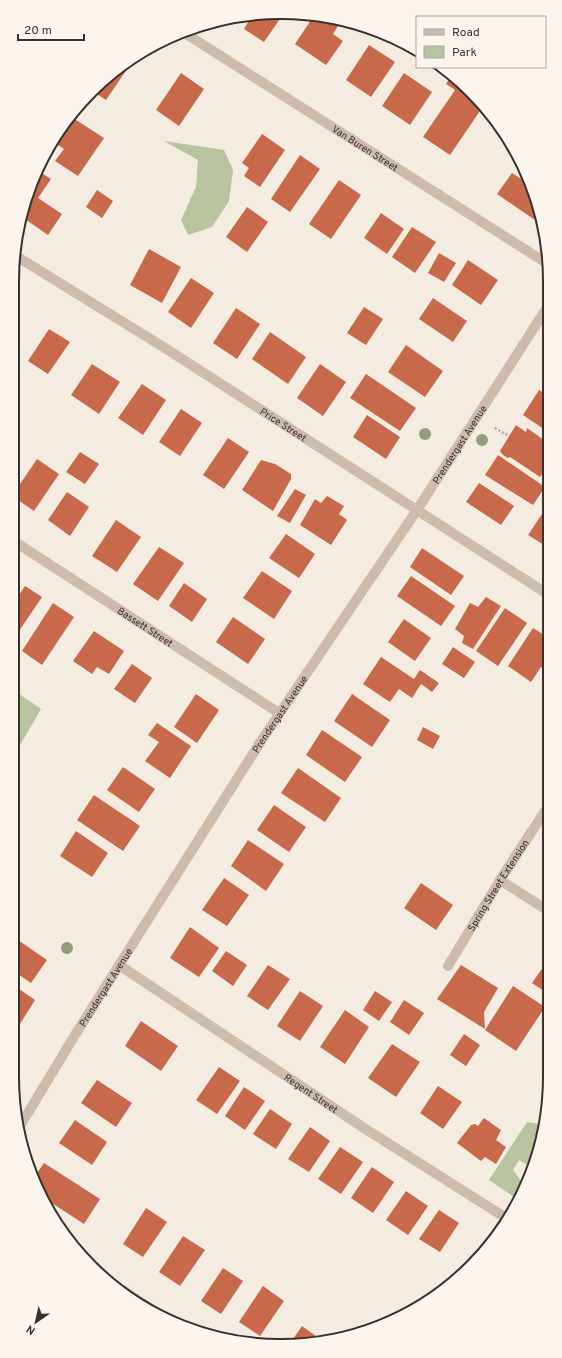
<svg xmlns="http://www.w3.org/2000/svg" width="562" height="1358" viewBox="0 0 562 1358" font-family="Overpass,sans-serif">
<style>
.green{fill:#b8c4a0}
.building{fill:#c8694b}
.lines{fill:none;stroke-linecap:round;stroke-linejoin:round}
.path{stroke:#b9a596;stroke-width:2.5;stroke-dasharray:2 2;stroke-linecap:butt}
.minor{stroke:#cdbbac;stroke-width:10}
.tree{fill:#969b7f}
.labels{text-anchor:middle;stroke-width:4;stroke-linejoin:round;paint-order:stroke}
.street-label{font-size:10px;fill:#3b302b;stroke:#fbf5ee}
.rim{fill:none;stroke:#3b302b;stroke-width:2}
</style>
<rect width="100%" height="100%" fill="#f4ebe1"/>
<path class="green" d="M164,141L224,150L233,170L229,201L212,227L188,235L181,220L196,187L198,160Z
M12,689L41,709L12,759Z
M543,1117L536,1163L533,1168L519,1160L513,1170L524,1185L517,1199L489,1180L527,1122L539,1124Z"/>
<path class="building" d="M263,13H284L264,42L244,29L253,14Z
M315,14L338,19L341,21L333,34L343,41L326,65L295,44Z
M369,45L395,62L371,97L346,80Z
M129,60L132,62L106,100L92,91L117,68Z
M181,73L204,89L179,126L156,110Z
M404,73L432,92L410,125L382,106Z
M451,76L484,105L450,155L423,137L455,90L446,84Z
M70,116L104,138L78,176L55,161L64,149L52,141Z
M262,134L285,150L260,187L244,176L249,168L242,163Z
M300,155L320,169L290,212L271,199Z
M37,170L51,179L38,198L62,214L48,235L25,219L21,225L26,195Z
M512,173L532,186L540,219L538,222L497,194Z
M339,180L361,195L331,239L309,224Z
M97,190L113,201L102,218L86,207Z
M247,207L268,222L247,252L226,237Z
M381,213L404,229L387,254L364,238Z
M412,227L436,242L415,273L392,257Z
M149,249L181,267L162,303L130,285Z
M439,253L456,263L444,282L428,273Z
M468,260L498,280L481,305L452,285Z
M191,278L214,293L191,328L168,312Z
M433,298L467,321L453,342L419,319Z
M364,307L383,319L366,345L347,333Z
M236,308L260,324L237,359L213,343Z
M49,329L70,342L48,374L28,361Z
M270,332L306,357L288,384L252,359Z
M406,345L443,371L425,397L388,372Z
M92,364L120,382L99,414L71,395Z
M320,364L346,382L323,416L297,398Z
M366,374L416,408L400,431L350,398Z
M142,384L166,400L143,435L118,418Z
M539,390L548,396V432L523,415Z
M181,409L202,423L180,456L159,442Z
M367,415L400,437L386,459L353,437Z
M516,425L526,432L527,428L548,443V466L540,477L510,457L508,458L503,455L500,451Z
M228,438L249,452L224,489L203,475Z
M80,452L99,464L85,484L66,472Z
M498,455L545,487L533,505L485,475Z
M37,459L59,474L34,511L12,496Z
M261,460L275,464L291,474V479L273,511L242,490Z
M479,483L514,506L501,525L466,502Z
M295,489L306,495L290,523L277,516Z
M67,492L89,507L70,536L48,520Z
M327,496L344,506L339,514L347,520L331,545L300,525L315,499L321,503Z
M548,505L549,548L528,535Z
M116,520L141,537L117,572L92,556Z
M286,534L315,554L299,578L269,558Z
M159,547L184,563L158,601L133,584Z
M422,548L464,576L451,595L410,567Z
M262,571L292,591L274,619L243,598Z
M411,576L455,606L441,626L397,596Z
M184,583L207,599L192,622L169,606Z
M25,586L42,597L17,634L12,631V606Z
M486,597L501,606L473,649L462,643L464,636L455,629L470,603L478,607Z
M53,603L74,617L42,665L22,651Z
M505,608L527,623L498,666L476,651Z
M233,617L265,639L248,664L216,642Z
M404,619L431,638L415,661L388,642Z
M533,628L549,638V673L541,667L531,682L508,666Z
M94,631L124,651L109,674L97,667L92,674L73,661Z
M453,647L475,662L464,678L442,664Z
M381,657L414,679L420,670L439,683L432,692L421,684L412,698L399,689L390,702L363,684Z
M132,664L152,678L135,703L114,689Z
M196,694L219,710L197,743L174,727Z
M352,694L390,720L372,747L334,721Z
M157,723L191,746L170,778L145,761L159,742L148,735Z
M423,727L440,736L433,749L417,740Z
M322,730L362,757L345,782L306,755Z
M123,767L155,789L139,812L107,790Z
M298,768L341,798L325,822L281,793Z
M94,795L140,826L123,851L77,820Z
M274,805L306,827L289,852L257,830Z
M76,831L108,853L92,877L60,856Z
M248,840L284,864L266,891L231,866Z
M224,878L249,895L227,926L202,910Z
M421,883L453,905L436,930L404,908Z
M190,927L219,948L199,977L170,958Z
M15,938L47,960L31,983L12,970V943Z
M226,951L247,965L233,986L212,971Z
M550,957V995L532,983Z
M268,965L290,979L268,1010L247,996Z
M461,965L498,988L484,1012L485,1029L437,999Z
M12,984L35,1000L20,1024L12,1018Z
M513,986L545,1007L516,1051L485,1030Z
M300,991L323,1006L300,1041L277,1026Z
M375,991L392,1002L379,1021L363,1010Z
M404,1000L424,1013L409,1035L390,1022Z
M345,1010L369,1027L345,1064L320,1047Z
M141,1021L178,1046L161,1071L125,1046Z
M464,1034L480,1045L466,1066L450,1055Z
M392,1044L420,1062L396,1097L368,1078Z
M219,1067L240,1081L217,1114L196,1100Z
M97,1080L132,1103L116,1127L81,1103Z
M438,1086L462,1102L443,1129L420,1113Z
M244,1087L265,1101L245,1130L225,1116Z
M270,1109L292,1124L276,1149L253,1134Z
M484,1118L501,1130L496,1140L506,1147L496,1164L485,1157L481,1161L457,1143L471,1125L475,1124L478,1126Z
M75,1120L107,1142L92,1165L59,1143Z
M310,1127L330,1141L309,1172L288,1159Z
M340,1147L363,1162L341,1194L318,1179Z
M44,1163L100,1199L84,1224L41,1196L33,1179Z
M372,1167L394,1182L373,1213L351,1198Z
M406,1191L428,1206L408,1235L386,1220Z
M146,1208L167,1222L143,1257L123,1244Z
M439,1210L459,1223L440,1252L419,1239Z
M183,1236L205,1250L180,1286L159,1272Z
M486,1240L492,1243L472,1262H471Z
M223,1268L243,1281L221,1314L201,1301Z
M263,1286L284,1301L260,1336L239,1322Z
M302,1326L323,1341L291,1342Z"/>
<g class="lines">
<path class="path" d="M495,428L509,436"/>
<g class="minor">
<path id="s1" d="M183,32L548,264"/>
<path id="s2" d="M16,256L165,348L549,595"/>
<path id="s3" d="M12,540L279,713"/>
<path d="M500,880L550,912"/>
<path id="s4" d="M119,965L364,1128L506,1218"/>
<path id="s5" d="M448,966L500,880L549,805"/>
<path id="s6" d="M20,1126L75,1035L261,741L417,510L548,306"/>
<path d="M124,1291L166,1319"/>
</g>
</g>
<g class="tree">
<circle cx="425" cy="434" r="6"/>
<circle cx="482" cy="440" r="6"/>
<circle cx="67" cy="948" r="6"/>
</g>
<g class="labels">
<g class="street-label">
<text dy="4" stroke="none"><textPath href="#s1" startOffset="216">Van Buren Street</textPath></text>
<text dy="4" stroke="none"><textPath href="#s2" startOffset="316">Price Street</textPath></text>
<text dy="4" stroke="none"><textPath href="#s6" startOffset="811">Prendergast Avenue</textPath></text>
<text dy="4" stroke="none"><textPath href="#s3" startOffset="159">Bassett Street</textPath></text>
<text dy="4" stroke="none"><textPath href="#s6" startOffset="487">Prendergast Avenue</textPath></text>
<text dy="4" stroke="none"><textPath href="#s5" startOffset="95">Spring Street Extension</textPath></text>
<text dy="4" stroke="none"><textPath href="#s6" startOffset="163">Prendergast Avenue</textPath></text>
<text dy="4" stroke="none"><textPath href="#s4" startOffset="231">Regent Street</textPath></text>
</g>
</g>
<path d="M0 0H562V1358H0ZM281 19H281A262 262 0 0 1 543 281V1077A262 262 0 0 1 281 1339H281A262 262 0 0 1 19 1077V281A262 262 0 0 1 281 19Z" fill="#fbf5ee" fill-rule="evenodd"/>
<path class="rim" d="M281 19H281A262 262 0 0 1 543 281V1077A262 262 0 0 1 281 1339H281A262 262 0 0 1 19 1077V281A262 262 0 0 1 281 19Z"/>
<rect x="416" y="16" width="130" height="52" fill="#fbf5ee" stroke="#aea6a0"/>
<rect x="424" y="29" width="20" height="6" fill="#cdbbac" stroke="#aea6a0"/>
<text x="452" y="36" font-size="12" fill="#3b302b">Road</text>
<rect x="424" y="46" width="20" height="12" fill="#b8c4a0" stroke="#aea6a0"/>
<text x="452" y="56" font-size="12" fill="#3b302b">Park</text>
<g transform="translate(36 1322) rotate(214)" stroke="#fbf5ee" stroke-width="3" paint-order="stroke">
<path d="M0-3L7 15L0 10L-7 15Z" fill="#3b302b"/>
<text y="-6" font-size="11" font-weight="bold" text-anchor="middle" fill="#3b302b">N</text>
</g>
<path d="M18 34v6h66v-6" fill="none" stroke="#3b302b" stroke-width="2"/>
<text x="24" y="34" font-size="12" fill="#3b302b" stroke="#fbf5ee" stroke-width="3" paint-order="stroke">20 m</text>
</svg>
